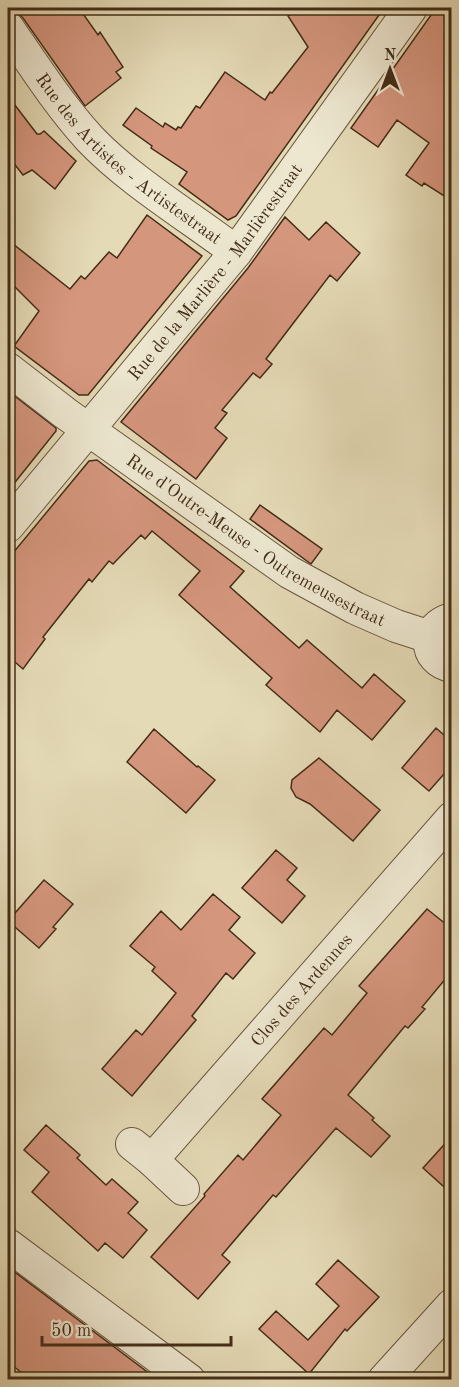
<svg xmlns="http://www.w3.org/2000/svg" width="459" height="1387" viewBox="0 0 459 1387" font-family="'Old Standard TT',serif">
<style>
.building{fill:#d5967e;stroke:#432d17;stroke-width:1.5}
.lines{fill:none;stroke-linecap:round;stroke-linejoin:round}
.minor-casing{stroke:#6b583f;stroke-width:34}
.minor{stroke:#ede7d0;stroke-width:32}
.labels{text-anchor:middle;stroke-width:5;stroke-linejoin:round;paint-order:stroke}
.street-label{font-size:18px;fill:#432d17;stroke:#ede7d0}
</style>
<rect width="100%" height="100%" fill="#e4dab6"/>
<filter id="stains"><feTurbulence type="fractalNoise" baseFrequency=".00333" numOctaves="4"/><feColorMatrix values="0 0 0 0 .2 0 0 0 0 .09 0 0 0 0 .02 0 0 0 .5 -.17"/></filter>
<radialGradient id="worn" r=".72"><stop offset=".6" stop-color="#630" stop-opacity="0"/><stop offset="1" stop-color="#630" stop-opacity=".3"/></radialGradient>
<path class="building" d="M8,8H79L98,35L100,32L123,67L116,72L121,78L85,106L23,18L16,12L8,10Z
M304,8H384L236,216L228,220L179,184L187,172L151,148L152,146L123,125L136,108L163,127L165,123L176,130L178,127L181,128L196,106L200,108L225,72L265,100L270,92L272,93L308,47L288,16Z
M436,8H452V201L424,183L422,186L406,175L429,143L397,120L378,147L351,128Z
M8,96L37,134H40L44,131L76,161L55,189L32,170L23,175L8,156Z
M147,215L202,256L88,395H79L14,346L39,311L8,280V240L70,289L81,276L85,279L109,252L117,258Z
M285,217L309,240L326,222L360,253L337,281L330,275L266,359L272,364L260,378L253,373L222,410L227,413L215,428L227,438L196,479L121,422L248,268Z
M8,391L56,428V431L8,491Z
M97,460L244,571L230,587L299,648L307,640L362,688L374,674L405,701L372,740L337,710L320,732L266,685L272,678L179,595L200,571L152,531L145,539L141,535L113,564L109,561L92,582L89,579L43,637L45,639L23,669L8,656V559L89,461Z
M260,505L322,549L311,564L250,519Z
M436,728L452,742V765L429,791L402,768Z
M154,729L197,767L198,766L215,780L186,813L127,762Z
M319,758L380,810L353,841L310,804L296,797L291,788L292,780Z
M276,850L297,868L287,880L305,896L282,923L242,888Z
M44,880L73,904L53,927L56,929L39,948L8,921Z
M213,894L240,917L229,930L255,953L233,979L226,973L192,1016L196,1020L132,1096L102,1069L136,1030L142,1035L176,993L152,971L155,967L130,946L161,911L181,930Z
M427,909L452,929V971L422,1007L425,1009L408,1028L405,1026L348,1095L374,1118L372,1120L390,1136L371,1157L336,1128L276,1197L273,1195L222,1255L230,1262L198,1299L151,1257L205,1196L204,1194L238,1155L243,1160L281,1115L262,1099L324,1028L332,1035L367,993L359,986Z
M46,1125L80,1155L77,1158L106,1185L112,1179L138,1202L128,1213L147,1230L123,1258L105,1243L98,1251L32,1192L49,1172L24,1150Z
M452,1136V1194L423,1168Z
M338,1260L379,1297L347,1331L345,1329L309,1374L259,1329L276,1311L308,1340L339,1306L316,1284Z
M8,1267L158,1380H31L8,1362Z"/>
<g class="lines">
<defs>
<g id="minor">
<path id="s1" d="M8,28C34,66 59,105 90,139C130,181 190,217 236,252"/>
<path id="s2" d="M8,369L65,413L289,572L355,608L396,626L430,637"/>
<path id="s3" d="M8,526L236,252L411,8"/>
<path d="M452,619C423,626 422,660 452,666"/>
<path id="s4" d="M132,1144L152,1160L452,818"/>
<path d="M152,1160L183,1189"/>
<path d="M8,1245L189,1380"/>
<path d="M384,1380L452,1305"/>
</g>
</defs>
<use href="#minor" class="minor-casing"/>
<use href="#minor" class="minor"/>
</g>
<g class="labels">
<g class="street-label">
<text dy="6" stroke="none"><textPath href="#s1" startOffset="180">Rue des Artistes - Artistestraat</textPath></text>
<text dy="6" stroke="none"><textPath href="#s3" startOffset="328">Rue de la Marlière - Marlièrestraat</textPath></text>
<text dy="6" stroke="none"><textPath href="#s2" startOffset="302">Rue d'Outre-Meuse - Outremeusestraat</textPath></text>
<text dy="6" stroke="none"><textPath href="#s4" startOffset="252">Clos des Ardennes</textPath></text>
</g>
</g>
<rect width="459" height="1387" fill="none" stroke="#e4dab6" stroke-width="30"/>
<rect x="9" y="9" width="441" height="1369" fill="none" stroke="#432d17" stroke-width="3"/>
<rect x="15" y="15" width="429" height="1357" fill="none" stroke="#432d17" stroke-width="1.5"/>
<g transform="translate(390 69)" stroke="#ede7d0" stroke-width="4.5" paint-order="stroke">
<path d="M0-4.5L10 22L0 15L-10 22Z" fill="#432d17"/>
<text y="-9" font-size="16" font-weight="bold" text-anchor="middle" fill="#432d17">N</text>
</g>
<path d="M42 1336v9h189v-9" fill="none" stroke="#432d17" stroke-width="3"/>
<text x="51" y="1336" font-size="18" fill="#432d17" stroke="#ede7d0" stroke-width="4.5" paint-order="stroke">50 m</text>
<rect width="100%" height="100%" filter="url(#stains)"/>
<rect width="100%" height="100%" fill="url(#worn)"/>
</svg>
